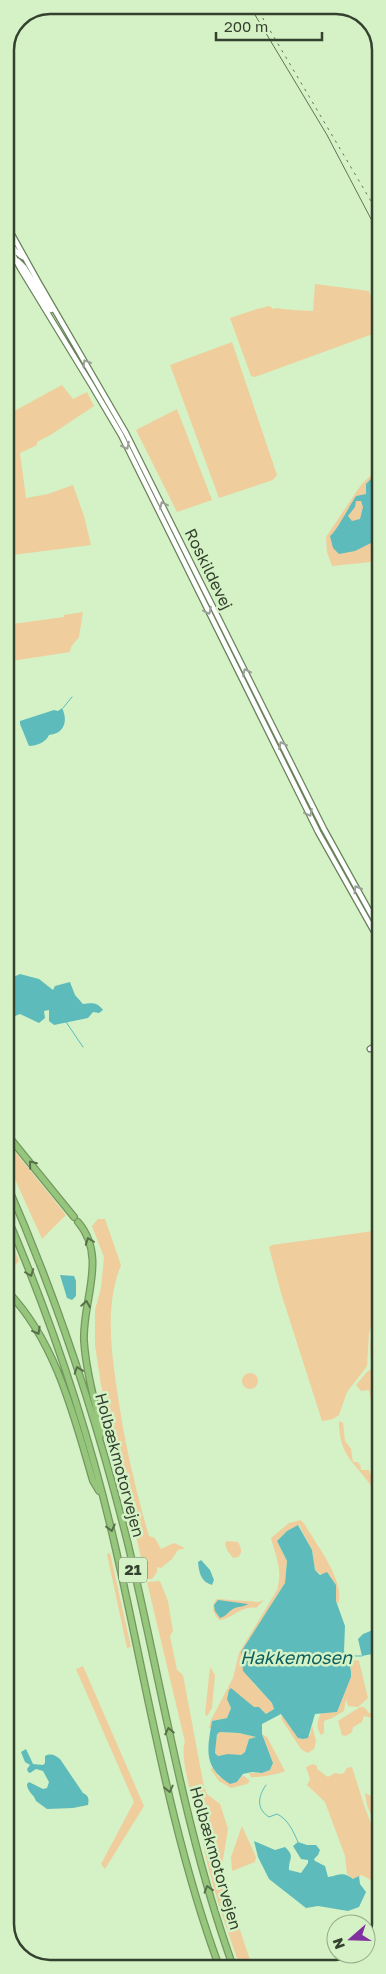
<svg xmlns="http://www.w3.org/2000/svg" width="386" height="1974" viewBox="0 0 386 1974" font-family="'Golos Text',sans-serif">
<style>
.green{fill:#f0cd9d}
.water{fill:#5ebbbb;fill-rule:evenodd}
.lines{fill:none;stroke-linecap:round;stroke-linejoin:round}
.stream{stroke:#5ebbbb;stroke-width:1}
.secondary-casing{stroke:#68835b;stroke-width:7}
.motorway-casing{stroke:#739761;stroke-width:8}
.secondary{stroke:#fff;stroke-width:4.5}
.motorway{stroke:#95c67c;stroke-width:5.5}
.tram{stroke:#617259;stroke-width:1}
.rail{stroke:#617259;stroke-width:1;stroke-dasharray:2.5 5;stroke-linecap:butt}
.oneway{stroke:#9aa097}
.oneway2{stroke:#57704a}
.labels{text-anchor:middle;stroke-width:5;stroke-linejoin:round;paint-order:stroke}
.shield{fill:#d4f2c5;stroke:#65765c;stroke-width:1}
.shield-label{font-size:15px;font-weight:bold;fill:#35412f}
.street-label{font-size:16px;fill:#35412f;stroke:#d4f2c5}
.water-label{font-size:18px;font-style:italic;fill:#0d5e5e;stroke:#d4f2c5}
.rim{fill:none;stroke:#35412f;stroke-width:2.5}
</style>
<rect width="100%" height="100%" fill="#d4f2c5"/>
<path class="green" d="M315,284L369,291L371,297H373L381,322V331L255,377L251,376L230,318L257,309L270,306L273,309L277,308C287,310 300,310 313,311Z
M232,342L277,475L273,480L219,498L170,365Z
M62,385L73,399L87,392L94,406L52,434L37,442V445L20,453L26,498L48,494L73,485L84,516L91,545L5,556V416Z
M177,409L212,500L177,512L136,430Z
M381,465V565L371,562L332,566L327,552L326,537L361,485Z
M83,612L79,637L71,647L70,652L5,662V625L64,617V615Z
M5,1139L66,1215L42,1239L5,1157Z
M98,1219H105L121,1265C105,1305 111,1348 117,1390C124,1440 135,1488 149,1536L155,1538L161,1549L174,1543L185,1548L178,1550L172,1559L161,1568L157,1567V1572L152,1579H146L101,1385L95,1345V1310L101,1288L104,1257L92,1226Z
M5,1227L19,1261L5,1276Z
M381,1230V1306L373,1318L369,1334L367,1366L347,1392L339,1415L333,1419L322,1421L281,1293L269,1247L272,1245Z
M381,1329V1332L379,1333L381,1340V1357L373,1362L371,1360C370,1351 369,1337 375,1330Z
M379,1363L381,1365V1397L371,1399L369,1390L361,1391L356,1385L367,1372Z
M242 1381a8 8 0 1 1 16 0a8 8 0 1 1-16 0Z
M339,1421L343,1423L345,1441L351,1449L353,1462H358L359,1466L360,1462L361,1470H369L370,1474H373L374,1479H379L381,1490L379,1494L370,1488L372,1487C354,1461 339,1456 339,1421Z
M301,1520L305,1525C316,1544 346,1582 338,1604L336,1601V1585L315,1570L312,1550L299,1525L287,1531L277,1541L287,1561L285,1583L241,1653L254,1684L272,1703L274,1709L266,1714L259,1707H254L243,1699H228L231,1708L227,1718L212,1721L211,1728H209L211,1720L233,1678L239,1653L277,1590C283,1569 276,1558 271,1538L289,1523Z
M227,1541L238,1542C241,1547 243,1553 238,1557L233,1558L227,1550L225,1543Z
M110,1553L131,1647L127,1648L107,1554Z
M160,1581L168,1601L173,1631L170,1636L177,1670L183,1675L204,1787L207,1794L220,1804L222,1810L228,1829L222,1865L228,1894L253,1969H241C226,1927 207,1874 201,1831C200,1823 204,1817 203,1809C201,1806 196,1804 194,1800C189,1792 180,1750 185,1742L147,1582Z
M217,1599L258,1602L264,1600L256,1608C241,1605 231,1620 219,1620C213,1613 210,1607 217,1599Z
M356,1660L359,1661L368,1698L358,1707L348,1706L346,1699L344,1711L332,1718L324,1721V1733L321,1735C316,1727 317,1722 321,1713L337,1712L351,1677L350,1661Z
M83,1666L144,1806L105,1869L101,1864L134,1802L76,1669Z
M210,1667L215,1675L212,1708L207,1716L205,1714Z
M381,1693V1720L364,1716L362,1722L353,1727L352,1732L346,1736L342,1735L338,1721L360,1707H364L369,1713H375L376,1710L372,1705L373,1699Z
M281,1714L299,1738L303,1739L310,1735L312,1725L316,1741L314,1749L308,1753L302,1750L299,1746L282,1720Z
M220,1732L239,1733L256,1737L249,1739C247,1743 247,1748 245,1751C241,1759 226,1754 218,1756L215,1753L217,1734Z
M262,1734L267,1737L285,1771C280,1774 256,1778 251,1777L249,1773H262L270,1770L273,1763Z
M313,1764L317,1766V1769L328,1777L335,1773L340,1774L344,1773L347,1768L352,1767L364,1805L381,1850V1886L362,1875L353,1879L347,1874L345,1856L325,1802L307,1785L310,1779L306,1767Z
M212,1767L219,1777L237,1782L243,1775L250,1781L247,1784L231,1788L219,1781L211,1770Z
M365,1793L373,1797L381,1818V1840L367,1805Z
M242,1826L256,1857L255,1862L232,1871L231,1857Z"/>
<path class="water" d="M381,468V513L374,514V517L381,521V538L355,551L339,554L333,548L330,536C336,532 350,505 356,496L366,494V484ZM356,501H361L363,507L360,519L352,521L348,516L355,507Z
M62,708C68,720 65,734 49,735C46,742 37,746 29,746L20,724V721L54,710L58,711Z
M20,974L39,979L53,990L55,986L70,982L75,995L83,1004C92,1003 97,1002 103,1010L99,1013L93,1012L88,1018L54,1025L49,1021V1010L44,1011L45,1018L39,1023L20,1014L15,1016C4,1006 5,995 5,981Z
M60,1275L74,1276L76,1281V1296L72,1300L67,1298Z
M298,1525L312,1550L315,1570L320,1575L327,1572L336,1585V1601L345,1626L344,1651L349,1659L351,1672V1677L337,1712L315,1714L308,1738L303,1739L298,1738L281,1714L262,1724V1734L273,1763L270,1770L262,1773L252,1772L243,1774L237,1782L230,1784C203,1767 207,1750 212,1721L227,1718L231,1708L227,1699L229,1690L231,1688L254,1707H259L266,1714L274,1709L272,1703L243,1671L241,1652L285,1583L287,1561L277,1541L287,1531ZM220,1732L239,1733L256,1737L249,1739L245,1752L241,1755L228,1754L218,1756L215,1753L217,1734Z
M201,1560L210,1570L214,1580L212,1585C201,1582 199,1573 198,1562Z
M218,1600L248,1604C244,1607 240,1606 235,1608C229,1610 227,1616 220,1618L215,1611L214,1605Z
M373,1630L381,1631V1665L372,1654L362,1656L358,1639L363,1634Z
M26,1749L33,1764L43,1765L45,1763V1756C51,1753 55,1755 60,1759L83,1793C89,1796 89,1799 88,1805L73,1808L47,1809L36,1801C34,1794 27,1792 27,1784L29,1782L43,1789L47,1788L49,1782L43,1771L36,1769L30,1773L28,1772L27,1769L30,1765L25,1762L21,1752Z
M254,1841L275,1850L285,1847C296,1857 288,1859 289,1870L301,1873L308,1863V1860L301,1859L293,1846L298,1842L307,1845H316L320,1850L318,1855L314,1859L315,1861L325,1866L328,1877C339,1875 343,1871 353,1879L359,1876L360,1884L366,1892L359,1907L348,1911L318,1906L306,1908L269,1879L258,1857Z"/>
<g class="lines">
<path class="stream" d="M63,708L72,697
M66,1022L83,1047
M349,1659L354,1656H362
M266,1785C258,1796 256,1809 269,1817L277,1814C288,1819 293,1831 298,1842"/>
<defs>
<path id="secondary" d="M5,222L39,283L126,433L324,829L381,932
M5,232C10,241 14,254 25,258
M5,240L20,268L92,386L121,435L318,832L381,944
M18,261L24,267L51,310
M370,1049L381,1042"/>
<path id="motorway" d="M5,1132L74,1217
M5,1180C57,1298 97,1419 128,1544C162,1686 184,1831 234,1969
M5,1212C52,1321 90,1435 116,1550C148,1690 170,1834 220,1969
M78,1222C108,1257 82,1301 84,1341C86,1370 94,1399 101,1428L100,1436
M8,1292C56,1342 74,1416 93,1481L99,1491"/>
</defs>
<use href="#secondary" class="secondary-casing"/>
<use href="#motorway" class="motorway-casing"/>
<use href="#secondary" class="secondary"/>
<use href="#motorway" class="motorway"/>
<path class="tram" d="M249,5L327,135L381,238"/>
<path class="rail" d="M255,5L381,218"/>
</g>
<defs><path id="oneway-chevron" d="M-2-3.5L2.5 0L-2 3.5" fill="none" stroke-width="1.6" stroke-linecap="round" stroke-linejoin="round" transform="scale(1.25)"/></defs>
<g class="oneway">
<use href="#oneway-chevron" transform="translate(86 363) rotate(-121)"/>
<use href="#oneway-chevron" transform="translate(126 446) rotate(63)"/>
<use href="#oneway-chevron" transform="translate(163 505) rotate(-116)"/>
<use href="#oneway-chevron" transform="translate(208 611) rotate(64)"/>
<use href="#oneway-chevron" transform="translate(246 672) rotate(-116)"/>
<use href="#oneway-chevron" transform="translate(282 745) rotate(-116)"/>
<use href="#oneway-chevron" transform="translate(309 813) rotate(63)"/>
<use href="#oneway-chevron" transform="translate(357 889) rotate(-120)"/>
</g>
<g class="oneway2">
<use href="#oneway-chevron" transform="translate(32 1164) rotate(-129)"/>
<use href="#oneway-chevron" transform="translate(89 1241) rotate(-111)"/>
<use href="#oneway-chevron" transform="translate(30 1273) rotate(69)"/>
<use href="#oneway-chevron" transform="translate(86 1304) rotate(-81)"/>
<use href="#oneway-chevron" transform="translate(37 1331) rotate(61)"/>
<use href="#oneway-chevron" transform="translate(78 1370) rotate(-109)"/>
<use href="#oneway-chevron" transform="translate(111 1528) rotate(76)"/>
<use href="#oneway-chevron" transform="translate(169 1731) rotate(-102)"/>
<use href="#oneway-chevron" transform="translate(169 1789) rotate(77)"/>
<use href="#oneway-chevron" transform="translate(208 1889) rotate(-107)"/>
</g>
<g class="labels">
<rect class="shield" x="119" y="1557.5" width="28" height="25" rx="4"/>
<g class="shield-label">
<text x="133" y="1575">21</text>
</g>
<g class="street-label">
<text transform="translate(209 569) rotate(64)" y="6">Roskildevej</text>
<text transform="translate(120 1465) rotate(75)" y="6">Holbækmotorvejen</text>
<text transform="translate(216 1858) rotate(74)" y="6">Holbækmotorvejen</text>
</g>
<g class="water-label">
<text x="296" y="1664">Hakkemosen</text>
</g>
</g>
<path d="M0 0H386V1974H0ZM50 14H336A36 36 0 0 1 372 50V1924A36 36 0 0 1 336 1960H50A36 36 0 0 1 14 1924V50A36 36 0 0 1 50 14Z" fill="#d4f2c5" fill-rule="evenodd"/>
<path class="rim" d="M50 14H336A36 36 0 0 1 372 50V1924A36 36 0 0 1 336 1960H50A36 36 0 0 1 14 1924V50A36 36 0 0 1 50 14Z"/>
<g transform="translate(351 1939) rotate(250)"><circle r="24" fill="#d4f2c5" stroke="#94ab89"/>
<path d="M0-4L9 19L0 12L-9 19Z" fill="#81309f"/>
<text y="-8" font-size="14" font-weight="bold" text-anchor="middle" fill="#35412f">N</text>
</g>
<path d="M216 32v8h106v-8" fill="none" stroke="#35412f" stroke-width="2.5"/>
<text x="224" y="32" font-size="15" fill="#35412f" stroke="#d4f2c5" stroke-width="4" paint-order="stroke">200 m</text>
</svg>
